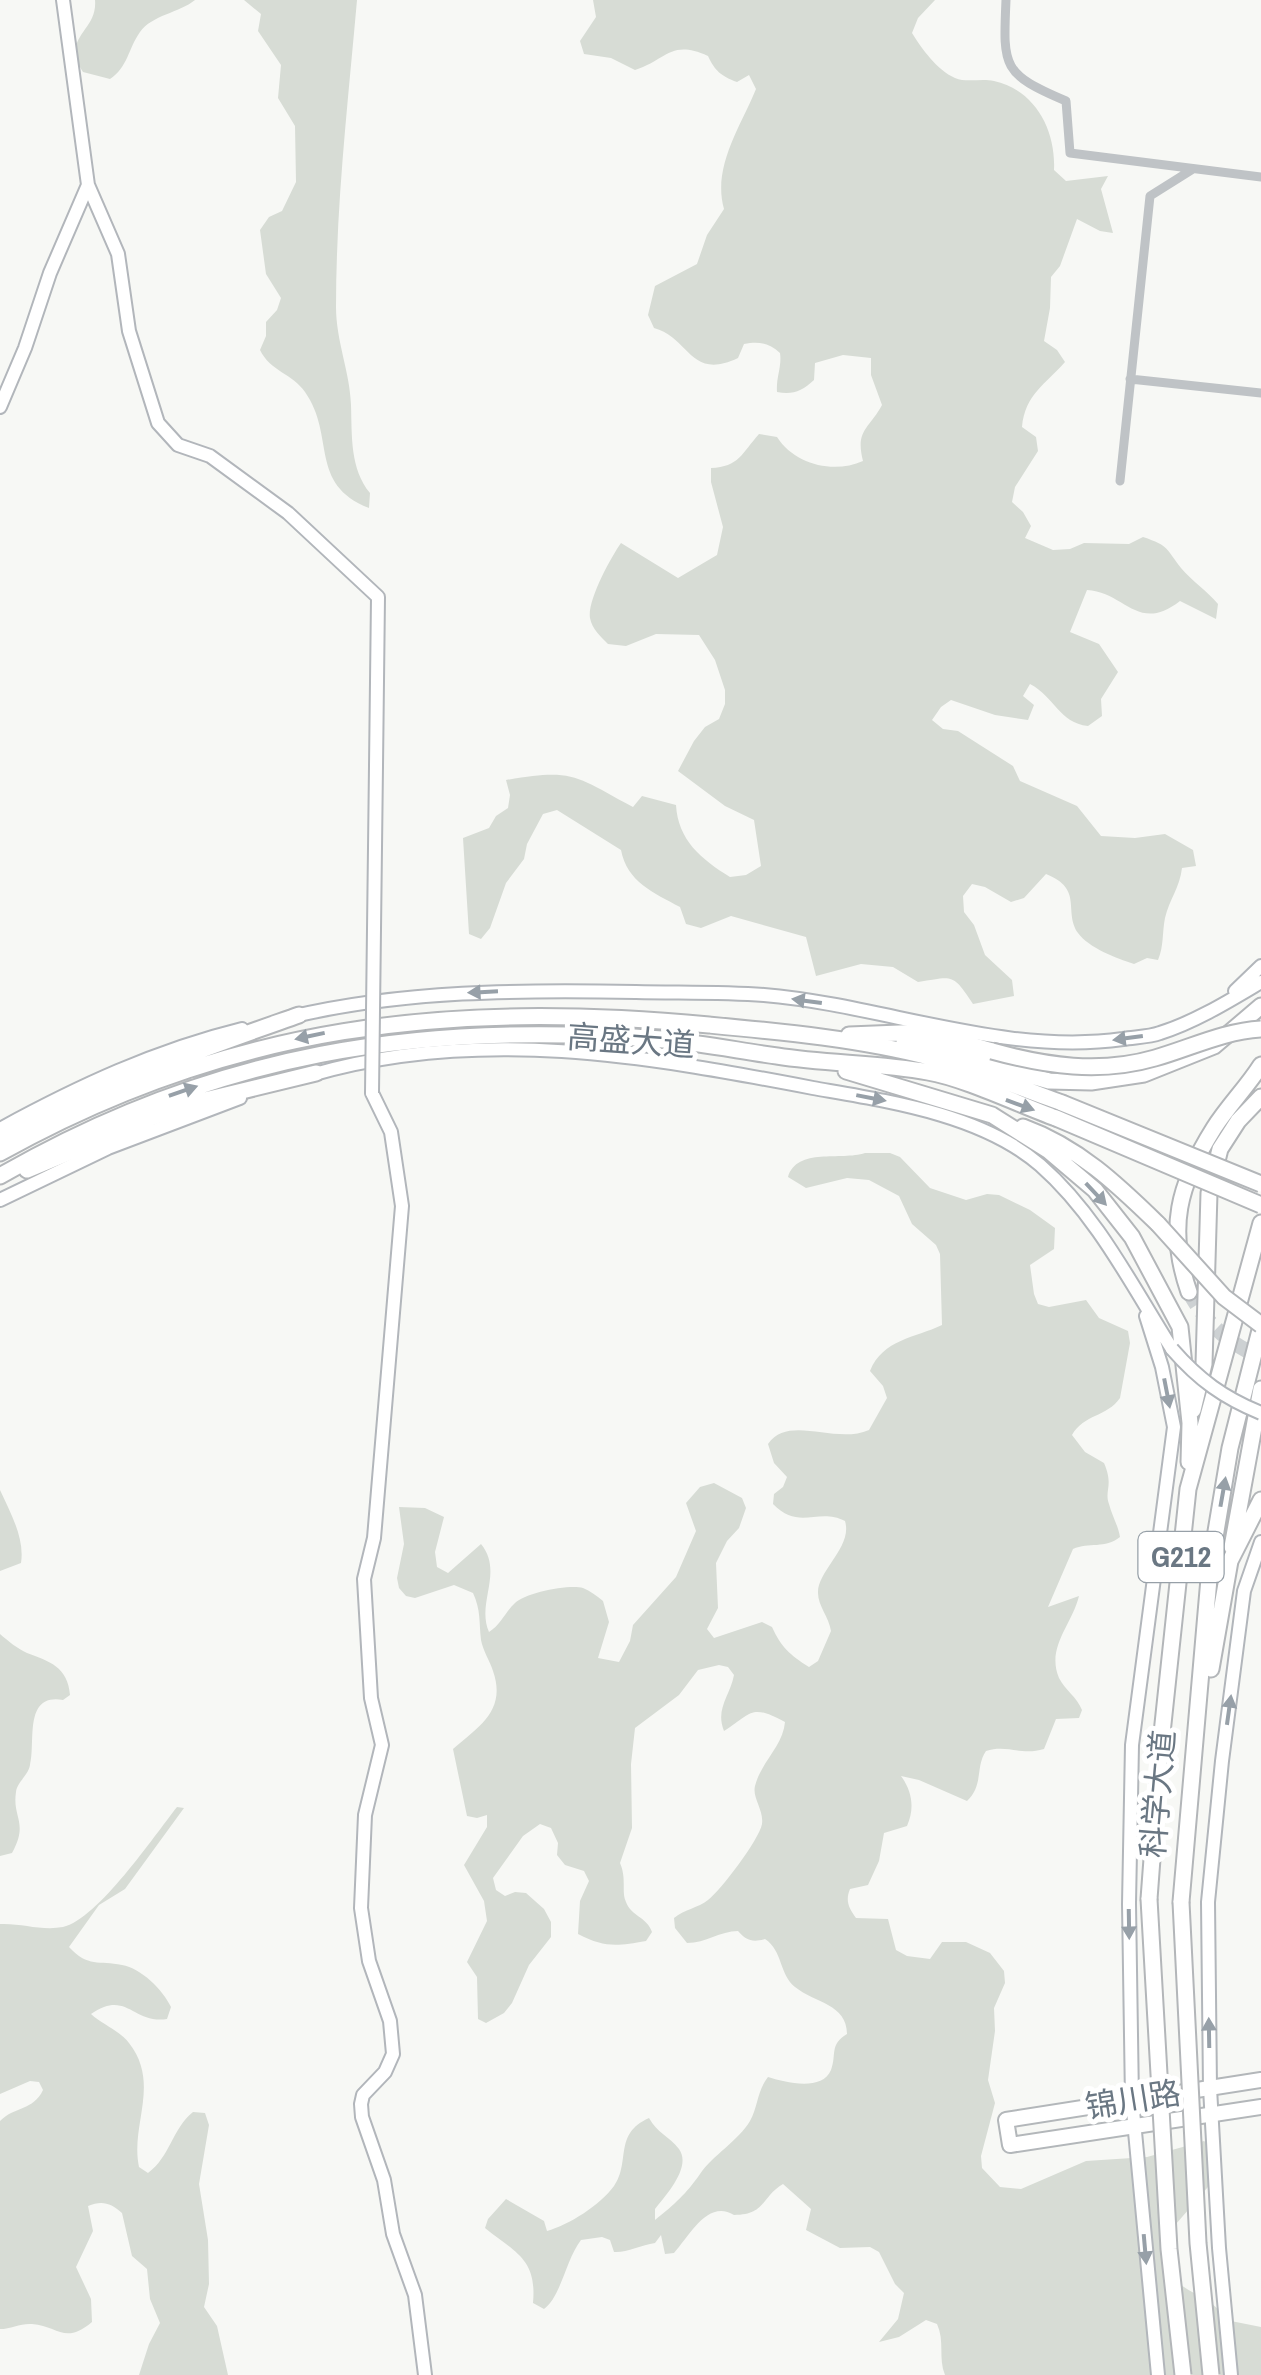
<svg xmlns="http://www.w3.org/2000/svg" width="1261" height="2375" viewBox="0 0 1261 2375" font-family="'Archivo Narrow','Noto Sans SC',sans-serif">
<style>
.green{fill:#d7dcd5}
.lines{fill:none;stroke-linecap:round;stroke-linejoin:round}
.highway-tunnel{stroke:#cdd1d3;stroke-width:15;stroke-dasharray:15 8;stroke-linecap:butt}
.secondary-casing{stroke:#b2b6bb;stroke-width:16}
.primary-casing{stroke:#b3b7ba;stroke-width:18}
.highway-casing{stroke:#b3b6b9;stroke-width:19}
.street{stroke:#bfc3c6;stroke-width:9}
.secondary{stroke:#fff;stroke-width:12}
.primary{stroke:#fff;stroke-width:14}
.highway{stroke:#fff;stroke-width:15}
.secondary-bridge-casing{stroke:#b2b6bb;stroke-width:16;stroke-linecap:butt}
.highway-bridge-casing{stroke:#b3b6b9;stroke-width:19;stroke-linecap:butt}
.secondary-bridge{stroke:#fff;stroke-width:12}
.highway-bridge{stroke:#fff;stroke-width:15}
.oneway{fill:#97a0a8}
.labels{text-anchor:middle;stroke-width:10;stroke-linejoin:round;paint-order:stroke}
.shield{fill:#fff;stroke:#97a0a8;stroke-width:2.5}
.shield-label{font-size:30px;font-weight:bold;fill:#6a7783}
.street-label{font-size:32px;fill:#6a7783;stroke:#fff}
</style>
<rect width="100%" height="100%" fill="#f7f8f5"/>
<path class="green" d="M95,0H195C179,13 152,15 140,32C128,49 128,67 110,79L83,72C60,36 98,32 95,0Z
M244,0H357C348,102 336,205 336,307C336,341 350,372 351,405C352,436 350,469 370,493L369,508C308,484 336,436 305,392C293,374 270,371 260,350L266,336V322L277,310L281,298L266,274L260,230L269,217L282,211L296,182L295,126L278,98L281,65L258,31L261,14Z
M593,0H935L918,18L912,33C922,49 937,70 955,78C967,83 981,78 994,81C1035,90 1056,130 1054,170L1066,181L1108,176L1101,189L1113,233L1100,231L1077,219L1060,266L1051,277L1050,308L1044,341L1057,350L1065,362C1046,384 1025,394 1022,427L1036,437L1038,451L1015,487L1012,502L1023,512L1031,526L1025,538L1053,550L1070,549L1084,543L1129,544L1143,537C1170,546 1166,549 1181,568C1192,581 1207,591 1218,604L1216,619L1180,601C1138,634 1125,592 1087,590L1070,632L1099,644L1118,672L1101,699L1102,716L1088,726C1059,723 1055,697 1030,684L1023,696L1034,705L1028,720L995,715L951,700L941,707L932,720L943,729L958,731L1013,766L1020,781L1077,806L1101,836L1135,838L1165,834L1193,850L1196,866L1182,868C1180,887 1169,900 1165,918C1162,933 1164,946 1158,960L1147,958L1134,964C1116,958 1089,948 1078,933C1063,911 1084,889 1046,874L1024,898L1011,902L985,887L972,884L963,896L964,912L974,925L985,955L1012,980L1014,996L973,1004C952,972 953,977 918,982L893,967L861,964L816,976L806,937L731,916L701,928L686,924L680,907C654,893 627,882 621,850L557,810L543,814L527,844L524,859L506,883L490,928L481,939L469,934L463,838L489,828L496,816L508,808L510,795L506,780C574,768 575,776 633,807L642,796L676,805C678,840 701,859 730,877L746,875L761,866L754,820L725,806L678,771L694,741L705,727L719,719L725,704V690L715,660L699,635L656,634L626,646L608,644C601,637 592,629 590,618C587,601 611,557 621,543L678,578L717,555L723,527L711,482V468C739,467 742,453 759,434L777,437C795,465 834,474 863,461C855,430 869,429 882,405L871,375V358L843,355L815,363L814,380C802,391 793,395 777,392C776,377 782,367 780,353C769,343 759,341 744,344L738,358C690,381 690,338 654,328L648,315L655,286L697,264L707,235L724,209C712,167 741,126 756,89L749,75L737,82C721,76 715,71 708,56C670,39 667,60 635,70L611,58L584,54L580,41L596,17Z
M865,1153H890L900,1157L930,1188L966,1200L987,1194L999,1195L1030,1210L1055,1228L1054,1249L1030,1265L1034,1294L1038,1304L1049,1307L1086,1300L1099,1318L1128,1331L1130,1343L1120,1398C1107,1417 1084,1414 1072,1435L1085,1452L1104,1463C1114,1486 1104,1490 1109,1504C1112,1516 1118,1525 1120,1537C1105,1549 1089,1542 1073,1549L1048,1607L1079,1596C1072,1625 1046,1647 1059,1678C1065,1690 1077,1697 1082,1710L1079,1718L1056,1719L1044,1749C1021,1756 1007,1744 986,1751C975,1767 984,1785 967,1801L919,1780L901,1776C912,1791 915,1808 907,1826L884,1833L879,1861L868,1885L850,1889C845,1901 849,1908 856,1918L888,1919L896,1950L907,1956L930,1959L942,1942H966L990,1953L1004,1971L1005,1983L994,2008L995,2031L988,2080L995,2103L981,2156L982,2168L1000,2187L1021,2189L1086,2161L1147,2157L1204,2141L1213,2147L1214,2180L1176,2224L1172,2236L1174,2279C1190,2295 1217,2300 1226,2320L1261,2327V2375H945C938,2358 945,2341 937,2324L926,2320L899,2337L879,2342L898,2319L904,2293L895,2284L879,2252L870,2247L840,2248L806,2230L811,2209L783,2184C761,2197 766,2215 734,2215C708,2199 690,2235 674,2253L665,2254L661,2235L655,2243C641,2245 626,2253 614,2252L610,2240L602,2237L581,2240C566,2259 561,2297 544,2309L533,2303C537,2259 516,2253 485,2228L488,2219L506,2199L544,2221L547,2231C569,2225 600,2205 614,2186C631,2162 613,2134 649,2118C657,2133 669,2136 679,2149C692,2167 666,2195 655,2209V2220C675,2204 686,2194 700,2174C713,2155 738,2141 750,2121C758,2107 757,2091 768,2077C784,2082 822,2092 831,2070C837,2054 829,2045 847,2034C847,2004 815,2003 795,1987C779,1974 783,1951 765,1939C752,1943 746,1940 738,1931C720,1931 706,1943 687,1943L675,1928L674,1918C685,1909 698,1908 708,1900C721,1890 759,1840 762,1824C764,1810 752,1798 755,1786C761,1762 783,1746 785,1722C751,1704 753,1712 724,1731C715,1709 730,1696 734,1675L728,1667L719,1665L698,1670L679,1695L635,1728L631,1764L632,1828L620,1863C627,1879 621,1892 626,1902C631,1916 647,1917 652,1932L646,1941C617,1946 605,1948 578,1934L580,1901L589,1881L584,1871L565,1865L557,1855L558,1843L551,1828L540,1824L523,1836L493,1878L496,1890L505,1896L515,1892L526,1893L544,1909L551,1922V1937L529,1965L512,2003L504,2013L486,2023L478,2019L477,1977L467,1962L487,1921L484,1901L464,1865L487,1827V1815L477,1818L467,1816L453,1749C478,1727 507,1711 493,1671C490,1661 483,1651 481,1640C479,1623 481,1610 473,1593L454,1585L415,1598L406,1596L399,1588L397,1578L404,1544L399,1507L425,1508L444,1517L435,1552L437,1567L448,1573L481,1544C504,1572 476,1603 489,1632C501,1625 505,1612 515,1603C525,1593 569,1584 583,1588C590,1591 597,1596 603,1601L609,1622L598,1658L619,1662L630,1641L633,1625L676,1577L696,1531L686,1503L700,1487L714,1483L742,1498L746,1508L739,1528L727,1541L716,1563L718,1608L707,1629L714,1638L762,1622L772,1627C781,1647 790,1655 809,1667L818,1661L831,1631C829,1617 818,1606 818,1593C817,1571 853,1547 845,1521C818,1507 799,1531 773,1504L774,1494L783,1487L787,1477L774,1463L768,1444C789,1414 835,1445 869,1430L887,1398L883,1386L870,1371C883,1339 915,1338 942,1325L940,1254L936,1245L912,1224L899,1196L869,1180L847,1178L806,1188L788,1177C797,1147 841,1161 865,1153Z
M0,1490C10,1512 25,1538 21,1563L0,1571Z
M0,1634C8,1641 18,1649 27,1653C49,1661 68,1667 70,1695L63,1700C23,1693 36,1742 30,1765C28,1776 17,1782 16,1792C12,1818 29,1822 12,1853L0,1856Z
M177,1807L184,1808L125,1889L99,1905L69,1947C88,1968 99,1960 122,1965C141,1968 163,1990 171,2007L167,2019C132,2024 127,1989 91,2014C103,2025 119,2030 129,2043C161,2084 130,2125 139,2167L148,2173C170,2157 172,2129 193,2112L205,2113L209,2125L199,2184L208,2240L209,2284L204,2307L217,2326L228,2375H139L149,2344L160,2323L150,2299L147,2269L132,2256L122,2213C111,2203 102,2200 88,2206L93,2231L76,2267L91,2299L92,2322C65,2345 58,2326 32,2324C21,2323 11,2329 0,2329V2121C15,2106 33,2111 43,2090L39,2082L30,2081L0,2094V1924C22,1923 41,1931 63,1927C98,1919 154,1836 177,1807Z"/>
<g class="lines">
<path class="highway-tunnel" d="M1189,1292C1205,1322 1228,1344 1261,1357"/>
<defs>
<path id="secondary" d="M63,0L88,185L118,254L129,331L158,423L178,445L210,456L288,513L378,597L376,766
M0,407L25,348L50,273L88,185
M1235,991L1261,966
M290,1017C404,990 520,990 636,992C678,993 722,992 764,995C883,1005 1003,1056 1123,1039C1135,1037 1149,1037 1160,1033C1195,1022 1229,1001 1261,982
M311,1075C479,1026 645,1056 813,1088C887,1101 981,1114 1040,1165C1097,1215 1132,1286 1172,1349
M372,1093L391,1132L402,1206L374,1538L364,1579L371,1698L382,1745L365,1815L361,1908L369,1961L390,2021L393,2054L385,2072L363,2095L361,2104L362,2117L384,2180L393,2234L415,2295L425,2375
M0,1129C77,1087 156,1050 242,1029
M0,1200L108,1148L240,1098
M1146,1316L1162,1367L1174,1427L1132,1745L1129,1904L1132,2100L1158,2375
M1231,2375L1219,2248L1210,2088L1208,1902L1222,1761L1244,1591L1261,1542"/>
<path id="primary" d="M1261,2080L1006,2120L1010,2145L1261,2107"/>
<path id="highway" d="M849,1035L925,1032L992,1051
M904,1043L925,1045L1049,1081L1091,1082L1144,1074L1214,1046L1261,1006
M846,1071L992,1115L1049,1151L1095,1190L1132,1237L1180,1327L1190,1423L1189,1462
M1023,1127C1078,1147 1117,1184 1158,1224
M0,1142C93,1086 197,1051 299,1015
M0,1153C231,1024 449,1001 709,1025C784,1032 860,1039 933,1058C977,1069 1019,1088 1062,1103
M27,1170L151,1118L201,1101L316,1073
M0,1176C213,1053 421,1020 664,1040C702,1043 740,1051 777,1056C827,1064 879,1063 928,1072C964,1078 1020,1105 1056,1118
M1189,1292C1167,1229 1178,1185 1214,1128C1228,1106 1247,1087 1261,1065
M1193,1410L1204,1364L1209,1193L1220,1149L1238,1121L1261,1097
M1232,1547L1261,1389
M1211,1669L1230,1561L1261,1500
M1149,1899L1160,1752L1188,1489L1261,1223
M1181,1902L1210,1567L1230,1448L1261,1326"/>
</defs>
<use href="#secondary" class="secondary-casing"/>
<use href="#primary" class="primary-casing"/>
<use href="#highway" class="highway-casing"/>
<path class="street" d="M1006,0C1003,67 1002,74 1066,101L1070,153L1261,177
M1130,379L1261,393
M1120,481L1150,196L1193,169"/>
<use href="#secondary" class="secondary"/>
<use href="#primary" class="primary"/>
<use href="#highway" class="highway"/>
<defs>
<path id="secondary-bridge" d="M372,1093L376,766
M1172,1349C1199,1380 1224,1398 1261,1413"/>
<path id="highway-bridge" d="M992,1051C1046,1066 1100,1074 1155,1058C1190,1048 1224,1031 1261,1029
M1062,1103L1261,1184
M1056,1118L1261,1205
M1158,1224L1224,1297L1261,1325
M1149,1899L1169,2249L1183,2375
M1181,1902L1198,2243L1211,2375"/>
</defs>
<use href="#secondary-bridge" class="secondary-bridge-casing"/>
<use href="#highway-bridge" class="highway-bridge-casing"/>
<use href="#secondary-bridge" class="secondary-bridge"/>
<use href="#highway-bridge" class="highway-bridge"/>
</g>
<defs><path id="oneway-solid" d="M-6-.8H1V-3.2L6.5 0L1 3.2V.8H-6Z" transform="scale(2.5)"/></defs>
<g class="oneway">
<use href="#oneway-solid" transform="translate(483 992) rotate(177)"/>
<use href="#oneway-solid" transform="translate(807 1001) rotate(-172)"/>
<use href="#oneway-solid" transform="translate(310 1036) rotate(168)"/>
<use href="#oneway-solid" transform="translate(1128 1038) rotate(172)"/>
<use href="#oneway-solid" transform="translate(183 1091) rotate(-19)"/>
<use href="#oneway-solid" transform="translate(871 1098) rotate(11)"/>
<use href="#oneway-solid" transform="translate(1020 1105) rotate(20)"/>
<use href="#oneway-solid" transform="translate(1096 1194) rotate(47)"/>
<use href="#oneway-solid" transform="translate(1167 1393) rotate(79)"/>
<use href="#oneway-solid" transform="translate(1223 1492) rotate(-80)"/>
<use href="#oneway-solid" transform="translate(1229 1710) rotate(-82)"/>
<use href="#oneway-solid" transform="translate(1129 1924) rotate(89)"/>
<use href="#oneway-solid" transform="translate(1209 2033) rotate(-91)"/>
<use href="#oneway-solid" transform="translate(1145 2249) rotate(85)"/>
</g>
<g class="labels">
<rect class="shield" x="1138.5" y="1532" width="85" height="50" rx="8"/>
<g class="shield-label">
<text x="1181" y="1567">G212</text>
</g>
<g class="street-label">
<text transform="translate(631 1041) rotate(4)" y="11">高盛大道</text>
<text transform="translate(1158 1794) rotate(-85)" y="11">科学大道</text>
<text transform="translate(1133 2100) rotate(-9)" y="11">锦川路</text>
</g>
</g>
</svg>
